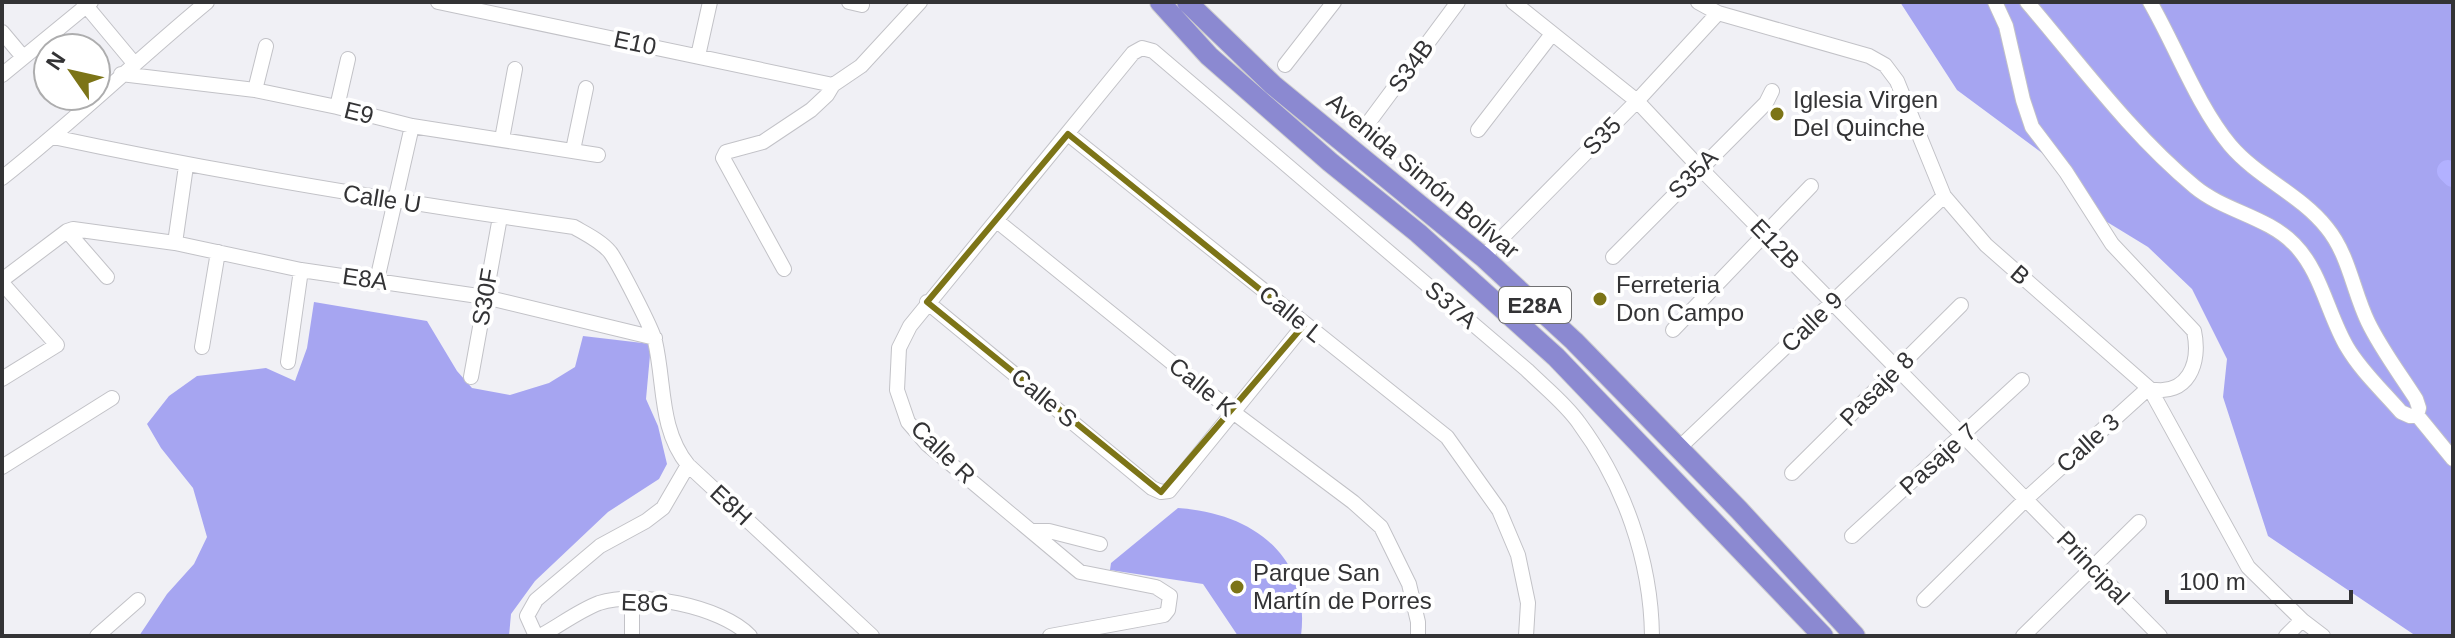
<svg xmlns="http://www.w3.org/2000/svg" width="2455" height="638" viewBox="0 0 2455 638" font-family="Arial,sans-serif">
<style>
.forest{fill:#a6a5f1}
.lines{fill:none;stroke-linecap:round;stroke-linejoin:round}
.river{stroke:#b2b1ff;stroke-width:22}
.minor-casing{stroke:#c2c2c7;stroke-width:16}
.highway-casing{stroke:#cececf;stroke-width:22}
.minor{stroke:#fff;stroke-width:14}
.highway{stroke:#8b89d1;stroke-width:20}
.marked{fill:none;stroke:#7c7417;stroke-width:6;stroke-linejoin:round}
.poi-dot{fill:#7c7417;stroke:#fff;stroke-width:3}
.labels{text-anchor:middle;stroke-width:8;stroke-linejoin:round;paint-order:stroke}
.shield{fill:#fff;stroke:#707072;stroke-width:2}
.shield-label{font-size:22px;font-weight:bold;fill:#333335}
.street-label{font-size:24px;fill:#333335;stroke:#fff}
.poi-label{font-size:24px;fill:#333335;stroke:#fff;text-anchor:start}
</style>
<rect width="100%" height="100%" fill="#f0f0f5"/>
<path class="forest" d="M1900,2H2453V636H2416L2268,536L2223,397L2227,359L2192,289L2148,247L2094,214L2046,156L1957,90Z
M314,302L427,321L457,371L472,388L510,395L549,383L575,367L583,336L651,344L646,399L658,426L667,464L659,479L608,512L535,581L511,614L509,636H139L167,594L194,564L207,537L193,488L161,448L147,424L169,396L197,376L266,368L295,381L307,348Z
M1178,508C1252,513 1311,555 1301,636H1238L1203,584L1110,570L1111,563Z"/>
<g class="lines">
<path class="river" d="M2448,171L2453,176"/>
<defs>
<path id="minor" d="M83,2L133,62
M438,2L833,85
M849,2L862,5
M1513,2L1637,101L1699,167L2160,636
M1698,2L1718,13L1869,56L1885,65L1897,81L1944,196L1986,245L2150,389L2248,567L2302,620L2323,636
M1995,2L2006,26L2023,100L2032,127L2066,172L2112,244L2194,331C2201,363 2188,397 2150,389
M2027,2C2080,64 2131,134 2195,187C2224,211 2268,217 2294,244C2321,271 2328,315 2347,347C2361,371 2383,391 2401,412L2410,416L2417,415
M2150,2C2176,47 2197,105 2230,145C2258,178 2300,194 2327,228C2349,255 2353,291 2368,322C2381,349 2400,374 2416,399L2419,408L2417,415L2453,459
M2,32L23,57
M698,56L710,2
M1285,65L1334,2
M121,74L255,90L337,107L412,126L598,155
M2,75L91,2
M255,90L266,46
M337,107L348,59
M1363,130L1458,2
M1478,130L1552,34
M1068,134L1447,437L1499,510L1518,555L1528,603L1526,636
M53,137C226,174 399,202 574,227C586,234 601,241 610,252C617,261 653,330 655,341C665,384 659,429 688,465L872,636
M502,139L515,69
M573,150L586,88
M2,178C73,122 138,59 207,2
M997,221L1233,412L1353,502L1381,527L1409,584L1418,622V636
M67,231L107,277
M175,243L186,166
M1483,257L1637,101L1718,13
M1613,257L1766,103L1772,91
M784,269L723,158L726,152L763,142L811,110L827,95L833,85L861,66L920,2
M2,280L67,231L73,229L175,243L301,270L485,297L655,338
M377,280L412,126
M2,283L57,345L2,379
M927,302L1152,488L1161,492L1169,491L1304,325
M1673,330L1811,186
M202,347L218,252
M288,362L301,270
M471,377L500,217
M1679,448L1944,196
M2,467L112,398
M1792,473L1961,305
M1031,531H1049L1100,544
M1852,536L2022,380
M632,599V636
M1924,600L2026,499L2143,393L2150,389
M97,636L138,600
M536,636L527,616L536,600L600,546L646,521L663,508L688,465
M540,636C559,626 578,611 599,603C639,590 721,606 750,636
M1050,636L1164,615L1168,610L1170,596L1156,587L1080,572L927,444L908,422L897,390L899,348L910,326L1133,53L1142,48L1153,51L1527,370C1544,387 1565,403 1579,423C1624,484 1651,560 1652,636
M2023,636L2139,522
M2286,636L2302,620"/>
<path id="highway" d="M1160,2L1209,56L1330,162L1418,233L1556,357L1823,636
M1187,2L1273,85L1483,257L1574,341L1739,510L1855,636"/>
</defs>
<use href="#minor" class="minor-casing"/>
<use href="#highway" class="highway-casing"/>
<use href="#minor" class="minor"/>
<use href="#highway" class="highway"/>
</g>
<path class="marked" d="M1068,134L1304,325L1161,492L927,302Z"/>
<g class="poi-dot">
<circle cx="1777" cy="114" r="8"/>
<circle cx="1600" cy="299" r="8"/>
<circle cx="1237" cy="587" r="8"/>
</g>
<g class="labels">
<rect class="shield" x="1499" y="287" width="72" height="36" rx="6"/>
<g class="shield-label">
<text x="1535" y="313">E28A</text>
</g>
<g class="street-label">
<text transform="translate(635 43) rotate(12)" y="8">E10</text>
<text transform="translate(1411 66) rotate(-54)" y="8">S34B</text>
<text transform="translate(359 113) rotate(14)" y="8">E9</text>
<text transform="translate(1602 136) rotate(-45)" y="8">S35</text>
<text transform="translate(1693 174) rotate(-45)" y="8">S35A</text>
<text transform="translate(1423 176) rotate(40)" y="8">Avenida Simón Bolívar</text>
<text transform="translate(382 199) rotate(9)" y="8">Calle U</text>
<text transform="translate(1775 244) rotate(46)" y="8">E12B</text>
<text transform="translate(2020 275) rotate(41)" y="8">B</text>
<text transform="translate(365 279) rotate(8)" y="8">E8A</text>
<text transform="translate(485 297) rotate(-80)" y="8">S30F</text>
<text transform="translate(1451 305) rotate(40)" y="8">S37A</text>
<text transform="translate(1291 314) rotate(39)" y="8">Calle L</text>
<text transform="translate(1812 322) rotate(-44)" y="8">Calle 9</text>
<text transform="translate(1202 387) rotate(39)" y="8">Calle K</text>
<text transform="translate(1877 389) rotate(-45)" y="8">Pasaje 8</text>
<text transform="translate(1044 398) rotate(40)" y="8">Calle S</text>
<text transform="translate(2088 443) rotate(-42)" y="8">Calle 3</text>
<text transform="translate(943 452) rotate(44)" y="8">Calle R</text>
<text transform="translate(1938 459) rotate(-42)" y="8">Pasaje 7</text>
<text transform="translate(731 505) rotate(43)" y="8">E8H</text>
<text transform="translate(2093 568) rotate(46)" y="8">Principal</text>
<text transform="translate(645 603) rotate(2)" y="8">E8G</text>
</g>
<g class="poi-label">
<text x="1793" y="108">Iglesia Virgen<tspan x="1793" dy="28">Del Quinche</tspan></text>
<text x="1616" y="293">Ferreteria<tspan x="1616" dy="28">Don Campo</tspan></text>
<text x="1253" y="581">Parque San<tspan x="1253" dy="28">Martín de Porres</tspan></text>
</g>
</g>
<rect width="2455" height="638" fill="none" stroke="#333335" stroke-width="8"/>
<g transform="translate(72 72) rotate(304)"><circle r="38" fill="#ffffff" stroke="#adadae" stroke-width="2"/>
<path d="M0-6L14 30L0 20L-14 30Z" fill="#7c7417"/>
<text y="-12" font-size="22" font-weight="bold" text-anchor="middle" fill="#333335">N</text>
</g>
<path d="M2167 590v12h184v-12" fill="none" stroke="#333335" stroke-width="4"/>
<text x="2179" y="590" font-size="24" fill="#333335" stroke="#ffffff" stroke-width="6" paint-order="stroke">100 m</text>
</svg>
